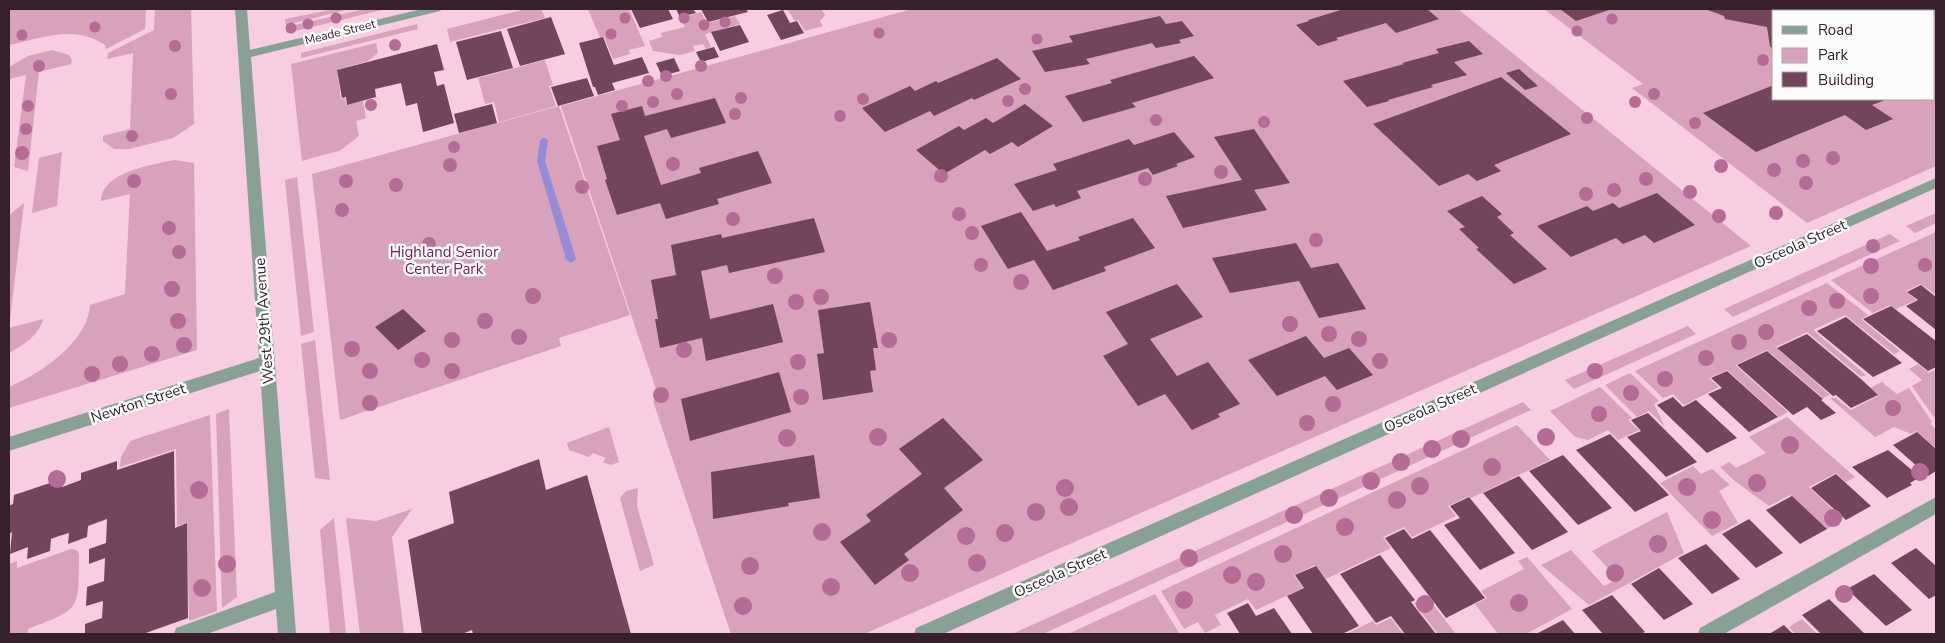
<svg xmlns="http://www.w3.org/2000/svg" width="1945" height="643" viewBox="0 0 1945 643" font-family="'Nunito Sans',sans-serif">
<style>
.green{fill:#d8a1bc;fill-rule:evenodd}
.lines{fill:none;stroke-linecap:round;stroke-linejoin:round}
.stream{fill:#948cd9;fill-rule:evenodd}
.building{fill:#72455c}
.minor{fill:#88a196;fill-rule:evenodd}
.tree{fill:#b46b95}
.labels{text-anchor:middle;stroke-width:5;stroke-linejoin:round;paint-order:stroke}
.far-street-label{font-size:12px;fill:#35202b;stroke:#fcfcfc}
.street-label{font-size:15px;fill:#35202b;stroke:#fcfcfc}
.park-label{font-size:15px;fill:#7c1c56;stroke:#fcfcfc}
</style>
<rect width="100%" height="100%" fill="#f8cce1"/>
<path class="green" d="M9,9H146L145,29L106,49L105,45C75,24 41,38 9,45Z
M155,9H191L194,124L173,138L129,149H114L103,141V136L130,129L133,53L107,59L108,53L154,30Z
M335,9H350L286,25L285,19Z
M365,9H386L287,33L286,27Z
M526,9H541L545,18L450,42L447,29Z
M588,9H629L645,46L629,50L630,54L613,59L604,37L600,38Z
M787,9H821L825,15L820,21L823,26L805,31L798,20L795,21Z
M912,9H1458L1751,246L864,634H731L653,401L659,398L561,106Z
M1544,9H1936V166L1807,223L1632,88L1643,84ZM1774,11H1934V99H1774Z
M701,12L707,23L735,16L740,24L705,34L711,47L706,49L703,44L693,46L695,51L680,55L653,51L649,41L662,37L661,33L685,27L681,18Z
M417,24L418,29L301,58V53Z
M376,43L378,53L368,61L337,70L341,99L345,98L346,105L363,101L366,118L356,121L359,136L341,150L302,161L291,64Z
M52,50L69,55L72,60L71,64L39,72L28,171L14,167L26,75L9,79V67L28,56Z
M545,60L553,85L549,86L556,106L499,122L494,102L485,104L478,78Z
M559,106L630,315L559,338L561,346L340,420L312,174Z
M62,152L57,206L32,213L39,158Z
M174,160L194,163L197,350L9,408V387C40,374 88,342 90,305L125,294L130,194L101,201C102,172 151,165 174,160Z
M297,177L314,332L301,336L285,180Z
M24,203L9,328L43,319C39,336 23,345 9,353V215Z
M1936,213V223L1915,233L1906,226Z
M1936,232V295L1921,284L1906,291L1916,300L1896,309L1890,305L1873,313L1831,280Z
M1890,234L1900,241L1733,317L1724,309Z
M1827,283L1868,315L1861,319L1900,351L1894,354L1845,315L1813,330L1866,375L1861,377L1807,332L1776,347L1830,395L1823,398L1767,350L1735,365L1788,412L1779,417L1727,370L1709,378L1719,387L1684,405L1673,394L1663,398L1635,371Z
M1688,326L1696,334L1574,389L1565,380Z
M315,340L330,480L315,478L301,344Z
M1918,364L1929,373L1936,369V420L1912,386L1922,380L1909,369Z
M1630,373L1659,401L1654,404L1665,427L1649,411L1637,417L1605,385Z
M1882,382L1897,394L1909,388L1932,422L1930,424L1936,429V448L1916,431L1911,434L1894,427L1875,437L1830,398H1836L1851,410L1878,396L1870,388Z
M1600,387L1632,418L1628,420L1639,430L1618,440L1608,430L1588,440L1575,437L1550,411Z
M1523,402L1531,410L1043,634H1012Z
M229,409L237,597L222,608L216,414Z
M210,415L217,611L189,621L187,523L177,526L176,449L120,467L121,457L130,441Z
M1787,417L1855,477L1846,482L1836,473L1809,487L1843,519L1827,529L1790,495L1769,506L1736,482L1720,467L1729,462L1736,468L1766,453L1749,437Z
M1517,425L1550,460L1471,498L1469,496L1448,506L1456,516L1412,537L1404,527L1383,537L1391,548L1326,579L1315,565L1294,575L1303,588L1256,610L1248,599L1215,615L1221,625L1205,633L1198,622L1184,629L1161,591Z
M609,427L619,462L611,465L603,462L606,458L593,453L589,457L569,450L567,443Z
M1693,466L1701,474L1712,469L1730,485L1719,491L1738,523L1712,536L1660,483Z
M638,488L637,506L654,565L640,571L620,498L626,491Z
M412,509L392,537L404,634H360L346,518L376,521Z
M1667,512L1684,553L1589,605L1541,565L1571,550L1604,586L1618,579L1592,551Z
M334,518L346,634H330L320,530Z
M71,549L77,550L79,554C78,611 82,608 28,629V634H9V558V564L17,561V568Z
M1527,557L1572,609L1526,634H1498L1475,604L1487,598L1481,591L1524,569L1518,561Z
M1155,594L1179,633L1068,634Z
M1427,597L1456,634H1438L1414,603Z
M1391,618L1403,634H1346L1373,621L1376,625Z
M1802,619L1817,634H1795L1789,627Z"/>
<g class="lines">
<path class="stream" d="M544,137L548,140L545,161L576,259L571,263L566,259L537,161L540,140Z"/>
</g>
<path class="building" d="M631,9H668L673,19L640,28Z
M676,9H693L696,13L680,17Z
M701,9H746L748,12L708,22Z
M1344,9H1427L1439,19L1396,33L1386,23L1336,38L1338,40L1318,46L1296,25L1309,21L1308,20Z
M1560,9H1612L1576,21Z
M1705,9H1778V11H1774V48L1770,47L1767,27L1725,19L1724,16Z
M783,10L790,23L797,21L804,33L781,40L767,15Z
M1160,16L1166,24L1182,21L1194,36L1179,40L1181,43L1156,48L1152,43L1086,59L1090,64L1045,72L1032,51L1073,42L1069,36Z
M551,17L565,54L520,66L507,29Z
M740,25L749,42L720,51L711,32Z
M501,31L513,68L467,80L456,42Z
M603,37L614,65L642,57L649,73L612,83L615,90L598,95L595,87H593L579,43Z
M1469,41L1483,54L1454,62L1467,75L1431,85L1433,87L1388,100L1389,101L1367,107L1343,81L1404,64L1402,63L1439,53L1436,49Z
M437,44L444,70L434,72L437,86L444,84L454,123L423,132L417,103L406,106L401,83L375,89L376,97L347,105L346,97L342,98L337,70Z
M714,47L719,57L701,62L696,52Z
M1194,56L1214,78L1132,103L1136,107L1083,122L1065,96L1112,83L1110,80Z
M674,58L680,71L662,76L656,63Z
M997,58L1021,79L974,100L972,98L934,116L930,111L885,132L862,108L910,86L915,91L936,81L938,83Z
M1519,69L1538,86L1525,90L1506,73Z
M1501,77L1571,134L1494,165L1501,171L1477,181L1468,174L1439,186L1373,124Z
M587,78L594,96L558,106L551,87Z
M1774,85V99H1888L1872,105L1893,119L1866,130L1845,115L1756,152L1703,113Z
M715,98L726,123L671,138L667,129L644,136L661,185L701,173L699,168L758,151L772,183L717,199L719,204L666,219L660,203L617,215L605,180L607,179L597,146L620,140L611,114L642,106L645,116Z
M492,104L497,123L459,133L454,114Z
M1025,104L1053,126L1018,147L1012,142L990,154L985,150L944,174L916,150L959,126L964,130L986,118L993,123Z
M1254,129L1290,183L1254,190L1267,210L1183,228L1166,196L1242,180L1214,137Z
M1174,132L1195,157L1176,164L1178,166L1153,175L1148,168L1077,191L1081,198L1056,207L1054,204L1033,211L1014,184L1057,170L1053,164L1129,139L1134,145Z
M1657,193L1695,225L1654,243L1645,235L1623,244L1616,238L1571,257L1537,226L1587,206L1593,211L1613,203L1619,208Z
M1482,196L1502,214L1497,217L1514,233L1510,235L1547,269L1514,284L1476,249L1479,248L1459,229L1465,227L1447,211Z
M1021,212L1047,251L1080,240L1078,237L1133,218L1155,248L1104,267L1106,271L1053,290L1034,260L1008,269L981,226Z
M814,218L825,252L729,273L727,265L701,271L710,319L773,304L783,342L706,361L702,338L660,348L655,319H658L651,280L676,275L671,245L721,234L722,238Z
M1296,243L1311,268L1338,263L1366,309L1319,318L1299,281L1230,293L1212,258Z
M1177,284L1203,317L1150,339L1177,376L1208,362L1240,404L1218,414L1220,417L1192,430L1165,394L1138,406L1103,356L1128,344L1106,312Z
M1921,285L1936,297V330L1906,306L1918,300L1907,292Z
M870,302L878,348H873L876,370L870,371L873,392L823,400L817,354L824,353L818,310Z
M1891,306L1936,341V367L1928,371L1863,319Z
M403,309L426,331L398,350L375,327Z
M1846,317L1902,363L1873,377L1817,331Z
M1807,334L1861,379L1878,395L1851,408L1836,395L1833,396L1777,348Z
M1306,336L1324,358L1349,348L1373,375L1337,390L1325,376L1277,396L1248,360Z
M1767,351L1823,399L1821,400L1836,413L1821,420L1807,407L1793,415L1737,365Z
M1727,371L1778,417L1749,432L1708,394L1722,388L1711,378Z
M779,372L791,412L690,441L681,399Z
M1673,397L1683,407L1696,400L1737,438L1707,453L1657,405Z
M1648,413L1697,462L1666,477L1627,437L1641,431L1631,420Z
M943,418L983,460L944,488L963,510L904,554L909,560L875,585L840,542L871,521L866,515L922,474L899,449Z
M1917,432L1936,449V471L1928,476L1893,445Z
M1610,434L1669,495L1635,512L1576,450Z
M1888,450L1920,477L1910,483L1912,485L1887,498L1852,467Z
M174,451L175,528L187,523L188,618L143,634H85V624L102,618L103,601L86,606L87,587L104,581L105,558L89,564V549L106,543L107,519L88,526L87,537L68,544L69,533L59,536L51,539L50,551L27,559L28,547L10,554L12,532L9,534V506L13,504L14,495L62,479V487L81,480V473L117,461V470Z
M814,455L820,498L788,503L789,506L713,519L711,472Z
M1563,455L1612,508L1578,525L1529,471Z
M539,459L546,490L587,475L631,634H473L472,630L462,634H422L408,540L454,523L449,492Z
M1836,474L1871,506L1846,520L1811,488Z
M1519,476L1568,532L1532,550L1483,493Z
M1792,496L1827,529L1800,544L1766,510Z
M1469,497L1515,553L1480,570L1444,525L1460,518L1450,506Z
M1749,519L1783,553L1756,568L1722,534Z
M1404,529L1412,539L1430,530L1485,598L1446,618L1385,538Z
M1706,544L1740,579L1712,594L1678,558Z
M1916,548L1936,566V595L1929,599L1891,563Z
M1380,555L1415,600L1411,602L1436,634H1405L1391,616L1376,623L1340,574Z
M1316,566L1359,626L1342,634H1313L1287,596L1304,588L1295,575Z
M1659,568L1693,604L1664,620L1631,584Z
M1874,574L1912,610L1886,626L1847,589Z
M1612,595L1645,632L1640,634H1603L1582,610Z
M1829,599L1865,634H1821L1802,615Z
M1248,603L1256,616L1274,608L1292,634H1240L1227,613Z
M1563,620L1575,634H1536Z
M1784,625L1793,634H1769Z"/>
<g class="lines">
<path class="minor" d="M235,9H247L250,50L422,9H442L440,11L251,57L296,634H278L276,609L207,634H174L176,628L275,592L260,371L9,451V437L259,358Z
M1936,178V188L943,634H914L916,628Z
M1936,497V514L1724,634H1698L1700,628Z"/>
</g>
<g class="tree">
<circle cx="336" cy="18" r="5.5"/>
<circle cx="625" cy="18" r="5.5"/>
<circle cx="684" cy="18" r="5.5"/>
<circle cx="1612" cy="19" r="5.5"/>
<circle cx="725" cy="22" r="5.5"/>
<circle cx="308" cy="24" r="5.5"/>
<circle cx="704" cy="25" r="5.5"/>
<circle cx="95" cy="27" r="5.5"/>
<circle cx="291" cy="28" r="5.5"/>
<circle cx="1577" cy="31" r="5.5"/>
<circle cx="879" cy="33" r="5.5"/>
<circle cx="611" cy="34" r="5.5"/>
<circle cx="22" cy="35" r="5.5"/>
<circle cx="1037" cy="39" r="5.5"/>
<circle cx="395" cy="45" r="6"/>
<circle cx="175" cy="46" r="6"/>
<circle cx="1763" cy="60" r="6"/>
<circle cx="39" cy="66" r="6"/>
<circle cx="701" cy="66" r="6"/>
<circle cx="666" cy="76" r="6"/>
<circle cx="648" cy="81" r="6"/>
<circle cx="1025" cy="89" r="6"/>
<circle cx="171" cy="94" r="6"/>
<circle cx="677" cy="94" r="6"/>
<circle cx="1654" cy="94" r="6"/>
<circle cx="741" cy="98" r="6"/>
<circle cx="863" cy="99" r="6"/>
<circle cx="1008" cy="101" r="6"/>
<circle cx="653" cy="102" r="6"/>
<circle cx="1635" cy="102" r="6"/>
<circle cx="371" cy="105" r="6"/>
<circle cx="28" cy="106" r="6"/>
<circle cx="622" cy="106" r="6"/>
<circle cx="735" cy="114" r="6"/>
<circle cx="840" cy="116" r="6"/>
<circle cx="1587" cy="118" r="6"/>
<circle cx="1156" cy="120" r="6"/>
<circle cx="1264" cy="122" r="6"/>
<circle cx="1695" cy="123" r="6"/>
<circle cx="26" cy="129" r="6"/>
<circle cx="132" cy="136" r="6"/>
<circle cx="454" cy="147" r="6"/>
<circle cx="22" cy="153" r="7"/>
<circle cx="1833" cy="158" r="7"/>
<circle cx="1803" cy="161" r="7"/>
<circle cx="673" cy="164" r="7"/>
<circle cx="450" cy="165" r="7"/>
<circle cx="1721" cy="166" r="7"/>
<circle cx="1774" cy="170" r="7"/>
<circle cx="1221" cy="172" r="7"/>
<circle cx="941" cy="176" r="7"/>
<circle cx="1145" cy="179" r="7"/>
<circle cx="1646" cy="179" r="7"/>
<circle cx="134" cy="181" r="7"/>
<circle cx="346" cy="181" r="7"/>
<circle cx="1806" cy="183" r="7"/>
<circle cx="396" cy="185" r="7"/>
<circle cx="582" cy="187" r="7"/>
<circle cx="1614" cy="190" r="7"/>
<circle cx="1690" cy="192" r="7"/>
<circle cx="1586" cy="194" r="7"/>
<circle cx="342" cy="210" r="7"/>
<circle cx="1776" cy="213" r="7"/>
<circle cx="959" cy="214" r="7"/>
<circle cx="1719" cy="216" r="7"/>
<circle cx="733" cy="219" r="7"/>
<circle cx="169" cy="228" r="7"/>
<circle cx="972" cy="233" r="7"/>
<circle cx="1316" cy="240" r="7"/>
<circle cx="429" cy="244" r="7"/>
<circle cx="1873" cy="246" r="7"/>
<circle cx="179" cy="252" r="7"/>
<circle cx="981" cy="265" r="7"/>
<circle cx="1925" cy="265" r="7"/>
<circle cx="1871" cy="266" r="8"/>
<circle cx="775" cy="276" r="8"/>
<circle cx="1021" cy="282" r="8"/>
<circle cx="172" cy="289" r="8"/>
<circle cx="533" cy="296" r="8"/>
<circle cx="1871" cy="296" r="8"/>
<circle cx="821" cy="297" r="8"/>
<circle cx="1837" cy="301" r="8"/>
<circle cx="796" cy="302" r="8"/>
<circle cx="1809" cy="308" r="8"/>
<circle cx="178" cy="321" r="8"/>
<circle cx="485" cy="321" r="8"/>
<circle cx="1290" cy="324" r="8"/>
<circle cx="1766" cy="332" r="8"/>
<circle cx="1329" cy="334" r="8"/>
<circle cx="519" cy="337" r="8"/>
<circle cx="1359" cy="339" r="8"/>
<circle cx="452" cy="340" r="8"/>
<circle cx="889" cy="340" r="8"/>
<circle cx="1739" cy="342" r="8"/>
<circle cx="184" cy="345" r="8"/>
<circle cx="352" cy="349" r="8"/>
<circle cx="684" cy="350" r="8"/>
<circle cx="152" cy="354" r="8"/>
<circle cx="1706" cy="358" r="8"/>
<circle cx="422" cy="360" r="8"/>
<circle cx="1380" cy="361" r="8"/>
<circle cx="798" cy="362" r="8"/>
<circle cx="120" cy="364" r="8"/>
<circle cx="370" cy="371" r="8"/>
<circle cx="452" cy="371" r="8"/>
<circle cx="1595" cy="371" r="8"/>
<circle cx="92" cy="374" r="8"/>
<circle cx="1665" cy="379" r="8"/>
<circle cx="1631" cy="393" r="8"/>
<circle cx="661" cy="395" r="8"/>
<circle cx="801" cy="397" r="8"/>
<circle cx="370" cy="403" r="8"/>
<circle cx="1333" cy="404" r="8"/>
<circle cx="1893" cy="408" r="8"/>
<circle cx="1599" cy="414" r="8"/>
<circle cx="1307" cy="423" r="8"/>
<circle cx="878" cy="437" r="9"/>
<circle cx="1546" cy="437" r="9"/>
<circle cx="787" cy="438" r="9"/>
<circle cx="1461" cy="439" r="9"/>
<circle cx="1790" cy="445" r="9"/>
<circle cx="1432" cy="449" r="9"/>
<circle cx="1401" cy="462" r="9"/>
<circle cx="1492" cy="467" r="9"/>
<circle cx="1920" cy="472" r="9"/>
<circle cx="57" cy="479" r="9"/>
<circle cx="1371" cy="481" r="9"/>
<circle cx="1757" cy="483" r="9"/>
<circle cx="1420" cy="486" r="9"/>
<circle cx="1687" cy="487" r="9"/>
<circle cx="1065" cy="488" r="9"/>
<circle cx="199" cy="490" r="9"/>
<circle cx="1329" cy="498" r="9"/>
<circle cx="1397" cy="500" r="9"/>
<circle cx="1069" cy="507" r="9"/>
<circle cx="1036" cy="512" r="9"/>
<circle cx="1294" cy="515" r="9"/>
<circle cx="1833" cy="518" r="9"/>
<circle cx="1712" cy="520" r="9"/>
<circle cx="1345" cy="527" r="9"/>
<circle cx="822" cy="532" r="9"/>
<circle cx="1005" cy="533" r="9"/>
<circle cx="966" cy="536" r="9"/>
<circle cx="1658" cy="544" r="9"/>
<circle cx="1283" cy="554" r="9"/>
<circle cx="1189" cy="558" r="9"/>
<circle cx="977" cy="563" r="9"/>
<circle cx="227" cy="564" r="9"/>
<circle cx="750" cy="566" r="9"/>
<circle cx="910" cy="573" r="9"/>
<circle cx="1615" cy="573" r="9"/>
<circle cx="1232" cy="575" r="9"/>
<circle cx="1256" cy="582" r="9"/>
<circle cx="831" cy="587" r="9"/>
<circle cx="202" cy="588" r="9"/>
<circle cx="1844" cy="594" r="9"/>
<circle cx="1184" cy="600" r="9"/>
<circle cx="1519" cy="603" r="9"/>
<circle cx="1425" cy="604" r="9"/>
<circle cx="743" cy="606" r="9"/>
</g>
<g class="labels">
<g class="far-street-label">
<text transform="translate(340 32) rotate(-14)" y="4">Meade Street</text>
</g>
<g class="street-label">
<text transform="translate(1800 244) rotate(-24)" y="5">Osceola Street</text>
<text transform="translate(264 321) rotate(-94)" y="5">West 29th Avenue</text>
<text transform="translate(138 403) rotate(-18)" y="5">Newton Street</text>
<text transform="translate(1430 408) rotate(-24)" y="5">Osceola Street</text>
<text transform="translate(1060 573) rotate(-24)" y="5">Osceola Street</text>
</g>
<g class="park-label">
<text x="444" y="257">Highland Senior<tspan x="444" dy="17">Center Park</tspan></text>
</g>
</g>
<rect width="1945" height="643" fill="none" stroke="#35202b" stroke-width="20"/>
<rect x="1772" y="10" width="162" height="90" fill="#fcfcfc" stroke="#aca4a8"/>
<rect x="1782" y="26" width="25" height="8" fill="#88a196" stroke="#aca4a8"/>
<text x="1818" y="35" font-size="15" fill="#35202b">Road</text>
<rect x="1782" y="48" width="25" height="15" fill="#d8a1bc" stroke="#aca4a8"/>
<text x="1818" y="60" font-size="15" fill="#35202b">Park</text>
<rect x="1782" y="72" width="25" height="15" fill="#72455c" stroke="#aca4a8"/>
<text x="1818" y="85" font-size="15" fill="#35202b">Building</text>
</svg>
